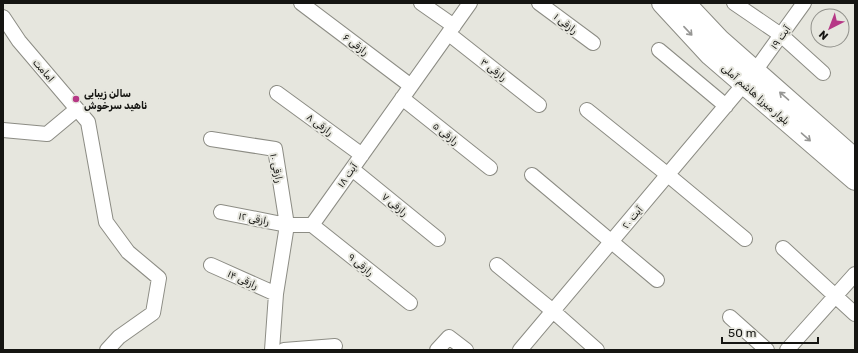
<svg xmlns="http://www.w3.org/2000/svg" width="858" height="353" viewBox="0 0 858 353" font-family="Rubik,'Noto Naskh Arabic',sans-serif">
<style>
.lines{fill:none;stroke-linecap:round;stroke-linejoin:round}
.street-casing{stroke:#8c8c84;stroke-width:16}
.secondary-casing{stroke:#8c8c84;stroke-width:22}
.street{stroke:#fff;stroke-width:14}
.secondary{stroke:#fff;stroke-width:20}
.oneway{stroke:#969694}
.poi-dot{fill:#b63886;stroke:#e6e6de;stroke-width:1.5}
.labels{text-anchor:middle;stroke-width:4;stroke-linejoin:round;paint-order:stroke}
.street-label{font-size:10px;fill:#151512;stroke:#e6e6de}
.poi-label{font-size:10px;font-weight:bold;fill:#151512;stroke:#e6e6de;text-anchor:start}
</style>
<rect width="100%" height="100%" fill="#e6e6de"/>
<g class="lines">
<defs>
<path id="street" d="M301,3L411,86
M421,3L454,26
M539,3L593,43
M734,3L781,35L823,73
M3,17L19,41L88,122L106,222L128,252L159,278L153,313L119,337L107,350
M449,34L539,105
M659,50L726,106
M755,71L804,3
M277,93L362,155
M402,98L490,168
M587,110L668,175L745,239
M3,130L47,134L77,109
M211,139L275,149L287,225L276,294L272,350
M352,169L438,239
M532,175L657,280
M221,212L287,225H312
M312,225L470,3
M312,225L410,303
M783,248L855,314
M211,265L276,294
M497,265L553,311L597,350
M730,317L767,350
M284,350L335,346
M437,350L449,337L466,350
M520,350L744,84
M787,350L855,274"/>
<path id="secondary" d="M662,3L710,55L855,180
M685,3L720,40L855,159"/>
</defs>
<use href="#street" class="street-casing"/>
<use href="#secondary" class="secondary-casing"/>
<use href="#street" class="street"/>
<use href="#secondary" class="secondary"/>
</g>
<defs><path id="oneway-shaft" d="M-6 0H5M1.5-3L5.5 0L1.5 3" fill="none" stroke-width="1.6" stroke-linecap="round" stroke-linejoin="round"/></defs>
<g class="oneway">
<use href="#oneway-shaft" transform="translate(688 31) rotate(47)"/>
<use href="#oneway-shaft" transform="translate(784 96) rotate(-139)"/>
<use href="#oneway-shaft" transform="translate(806 137) rotate(41)"/>
</g>
<circle class="poi-dot" cx="76" cy="99" r="4"/>
<g class="labels">
<g class="street-label">
<text transform="translate(566 23) rotate(37)" y="4">رازقی ۱</text>
<text transform="translate(780 37) rotate(-54)" y="4">آیت ۱۹</text>
<text transform="translate(356 44) rotate(37)" y="4">رازقی ۶</text>
<text transform="translate(494 69) rotate(38)" y="4">رازقی ۳</text>
<text transform="translate(44 70) rotate(49)" y="4">امامت</text>
<text transform="translate(756 94) rotate(41)" y="4">بلوار میرزا هاشم آملی</text>
<text transform="translate(320 124) rotate(36)" y="4">رازقی ۸</text>
<text transform="translate(446 133) rotate(38)" y="4">رازقی ۵</text>
<text transform="translate(277 168) rotate(78)" y="4">رازقی ۱۰</text>
<text transform="translate(347 175) rotate(-55)" y="4">آیت ۱۸</text>
<text transform="translate(395 204) rotate(39)" y="4">رازقی ۷</text>
<text transform="translate(632 217) rotate(-50)" y="4">آیت ۲۰</text>
<text transform="translate(254 218) rotate(11)" y="4">رازقی ۱۲</text>
<text transform="translate(361 264) rotate(39)" y="4">رازقی ۹</text>
<text transform="translate(243 279) rotate(24)" y="4">رازقی ۱۴</text>
</g>
<g class="poi-label">
<text x="84" y="97">سالن زیبایی<tspan x="84" dy="12">ناهید سرخوش</tspan></text>
</g>
</g>
<rect width="858" height="353" fill="none" stroke="#151512" stroke-width="8"/>
<g transform="translate(830 28) rotate(222)"><circle r="19" fill="#e6e6de" stroke="#92928c"/>
<path d="M0-3L7 15L0 10L-7 15Z" fill="#b63886"/>
<text y="-6" font-size="11" font-weight="bold" text-anchor="middle" fill="#151512">N</text>
</g>
<path d="M722 337v6h96v-6" fill="none" stroke="#151512" stroke-width="2"/>
<text x="728" y="337" font-size="12" fill="#151512" stroke="#e6e6de" stroke-width="3" paint-order="stroke">50 m</text>
</svg>
